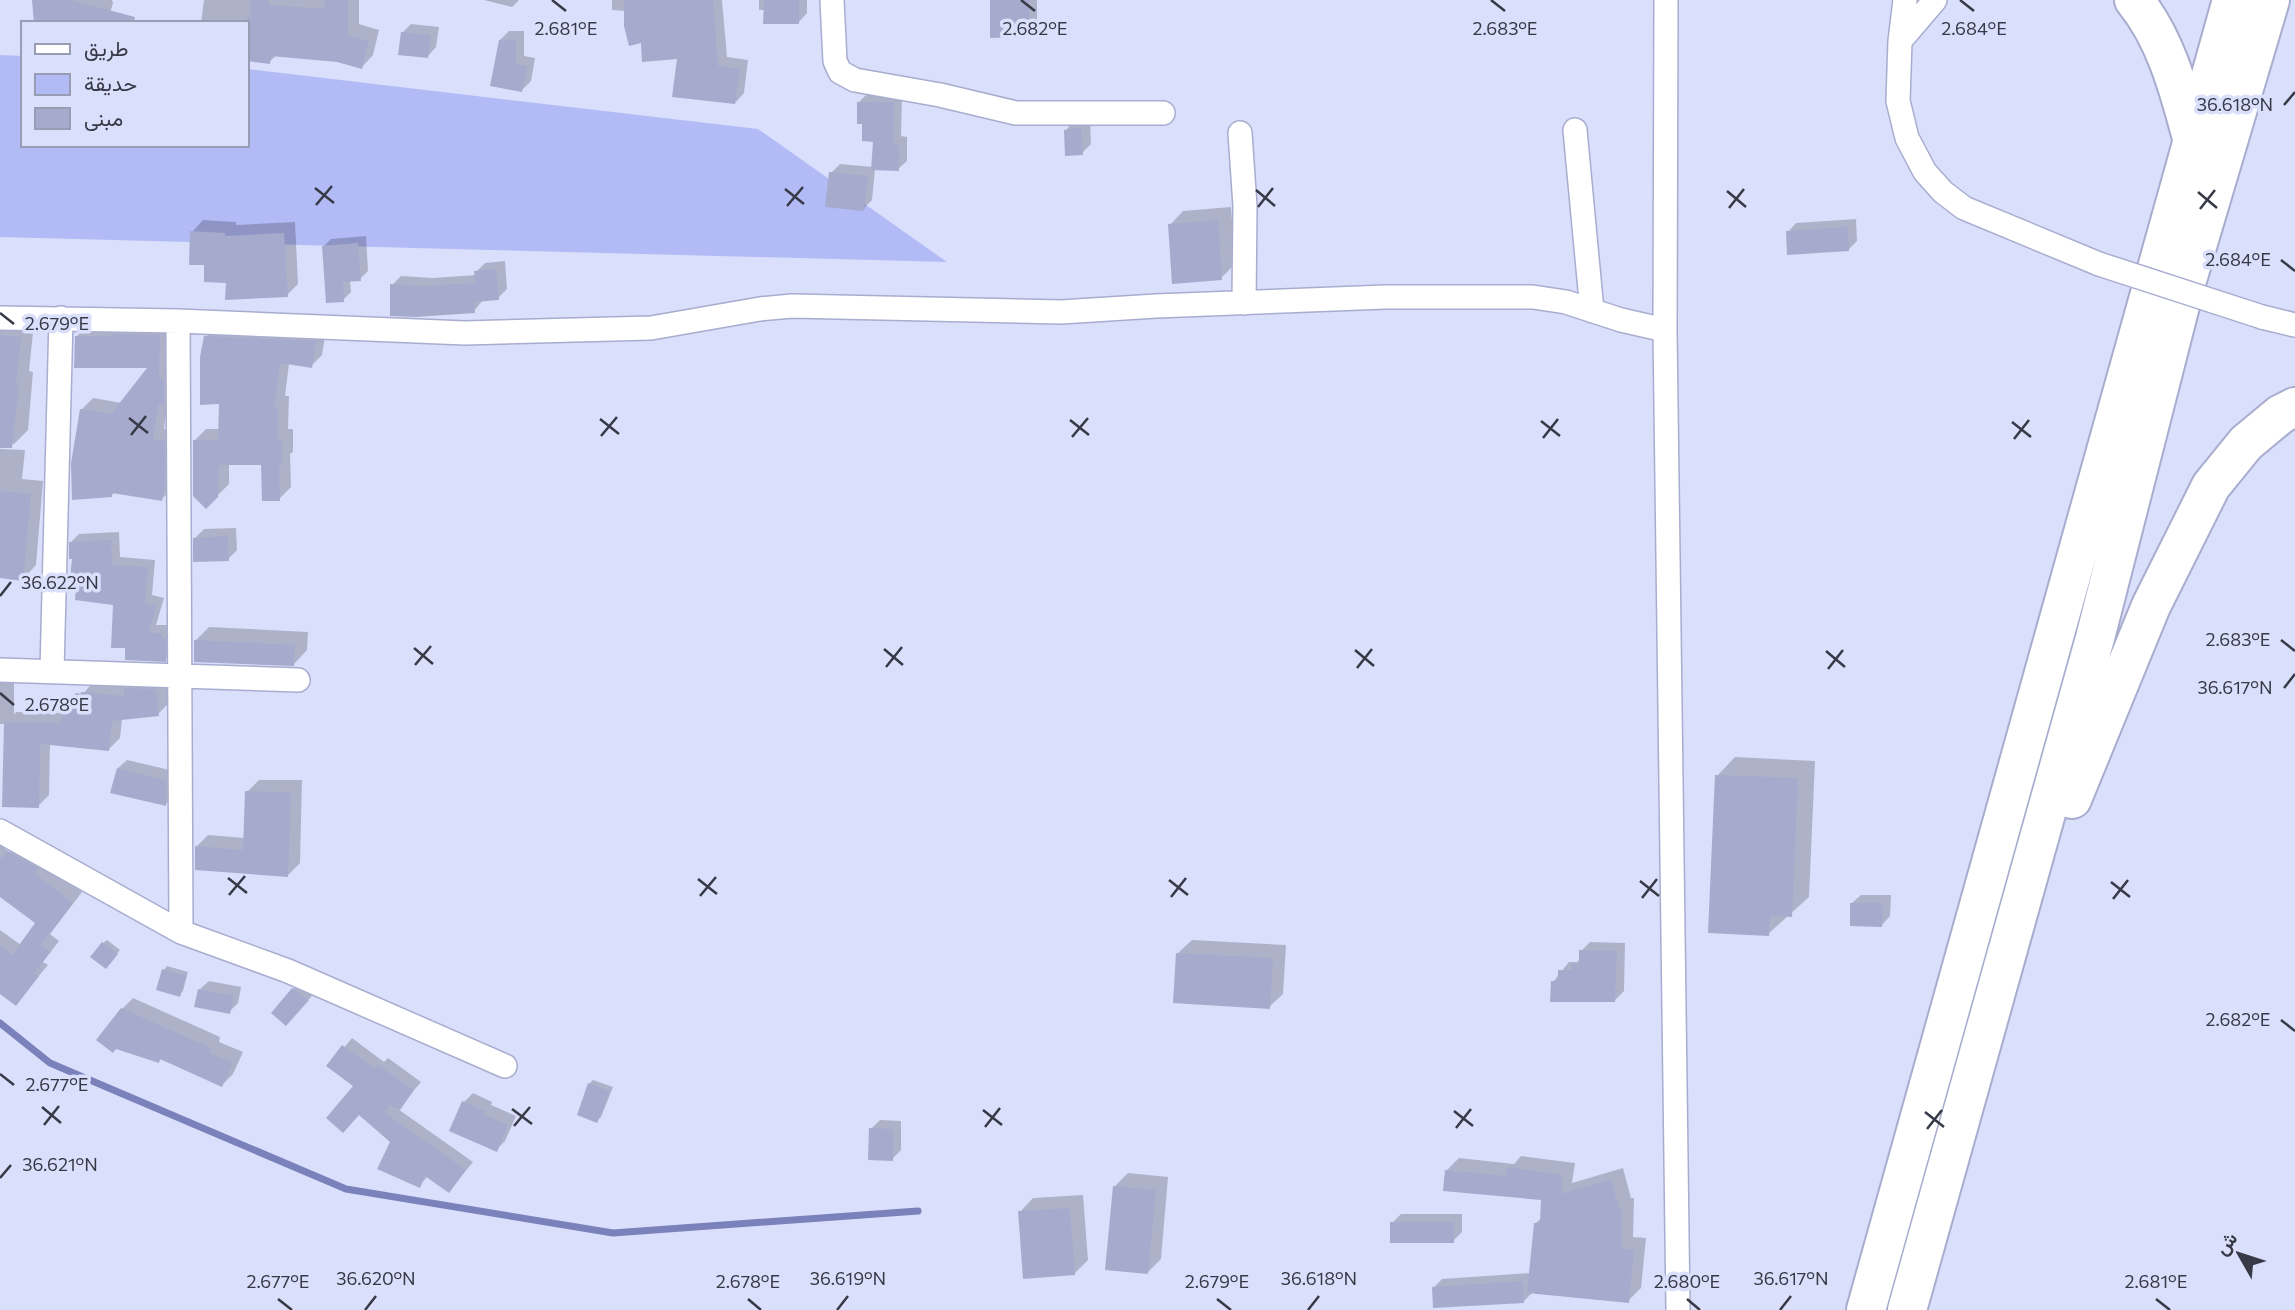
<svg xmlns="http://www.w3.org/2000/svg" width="2295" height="1310" viewBox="0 0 2295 1310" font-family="Commissioner,Vazirmatn,sans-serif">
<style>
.green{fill:#b2bbf6}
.shadow{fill:#0003}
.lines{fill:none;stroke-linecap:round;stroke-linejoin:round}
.stream{stroke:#7a81bb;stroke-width:7}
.building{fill:#a6abcd}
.street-casing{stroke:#a8adcf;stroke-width:26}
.highway-casing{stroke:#a8adcf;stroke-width:42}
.street{stroke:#fff;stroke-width:23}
.highway{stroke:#fff;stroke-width:38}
.street-bridge-casing{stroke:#a8adcf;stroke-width:26;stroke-linecap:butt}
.street-bridge{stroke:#fff;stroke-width:23}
.ticks{fill:none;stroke:#373947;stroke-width:2.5}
.ticks-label{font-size:18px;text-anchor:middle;fill:#373947;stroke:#dadffb;stroke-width:7;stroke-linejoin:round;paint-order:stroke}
</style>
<rect width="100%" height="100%" fill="#dadffb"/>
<path class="green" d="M0,55L23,56V145H247V69L758,129L947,262L0,237Z"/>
<path class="shadow" d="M34,0H112L113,3L110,13Z
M204,0H359V24L379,30L373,55L362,67L337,60L277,55L269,62L247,59V23H201Z
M484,0H519L512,7Z
M612,0H722L727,57L748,60L744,93L735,103L679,57L643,41L626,11L612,10Z
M759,0H807V13L798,23L765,10H759Z
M993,0H1037V27L1028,36Z
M411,24L439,27L436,47L428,56L402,33Z
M509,31H524V56L535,58L531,81L522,90L500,40Z
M867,94H902L901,136L907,137V161L898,169H875L872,200L863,209L831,173L840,164L873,167L874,140L864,122L859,102Z
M1090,120L1091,144L1082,153L1066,130L1074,121Z
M1231,207L1235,264L1221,278L1170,225L1183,211Z
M1856,219L1857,241L1849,249L1788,232L1796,223Z
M203,220L236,222V225L295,222L298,284L287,295L228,281L192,232Z
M366,236L368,271L360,279L350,280L351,292L343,300L323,247L331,239Z
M505,261L507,289L498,298L483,300L474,311L392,285L401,276L433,278L476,275V272L485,263Z
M0,319L34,323L29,371L33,372L28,430L14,444L0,442Z
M171,324L168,398L164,429H176L173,487L162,499L115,492L111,496L81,410L93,398L122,403L150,366L76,337L88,325Z
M217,325L326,330L322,355L311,366L289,363L285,396H289L288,429H293V452L290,454L291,487L279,499L263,463H229V484L206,507L194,441L206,429H220L221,403L206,337Z
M0,449L25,450L22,479L43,481L36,565L23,579L0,576Z
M236,528L237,550L228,559L195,538L204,529Z
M119,532L120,557L155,560L152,595L164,598L156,625H170L173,651L165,660L127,646L114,603L74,557L71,542L79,534Z
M209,627L308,632L307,650L294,664L195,641Z
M0,668L14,673V715L16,712L64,713L65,704L76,693L83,694L94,681L166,679L169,703L158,714L122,719L120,738L109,749L50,743L49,795L38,806L5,724H0Z
M1735,757L1815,761L1809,897L1768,934L1717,776Z
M127,760L174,771L175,796L166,804L118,768Z
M259,780H302L300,863L288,875L196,847L208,835L245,838L247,792Z
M19,842L82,892L50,934L59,941L43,962L48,965L15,1004L0,992V930L21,945L37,923L0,894V845L9,852Z
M1861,895H1891L1890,916L1882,925L1852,903Z
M107,940L120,950L110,963L103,943Z
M1192,940L1286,945L1283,994L1269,1007L1178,953Z
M1590,942L1625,943L1624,991L1615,1000L1553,982L1569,962H1577L1581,958V951Z
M167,966L188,972L183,991L179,995L164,970Z
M302,980L317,990L295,1015L293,989Z
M209,981L241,987L238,1003L229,1012L200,989Z
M133,998L220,1037L219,1042L243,1052L233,1074L222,1085L162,1058L159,1061L122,1009Z
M352,1038L384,1062L388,1058L421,1082L398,1109L473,1162L449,1191L428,1176L419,1186L355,1086L329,1066Z
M593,1080L613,1087L601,1117L597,1121L589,1084Z
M473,1093L492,1102L491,1105L516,1116L505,1141L496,1150L451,1130L464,1102Z
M880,1120L901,1121V1150L892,1159L871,1129Z
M1521,1156L1575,1163L1572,1183L1623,1168L1631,1198H1634L1633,1237L1646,1238L1641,1288L1628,1301L1533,1292L1524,1301L1433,1288L1442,1279L1531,1273L1536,1223L1542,1217L1543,1199L1446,1171L1459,1158L1514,1164Z
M1128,1173L1168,1177L1161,1259L1148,1272L1114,1187Z
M1083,1195L1088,1260L1074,1274L1020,1212L1033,1198Z
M1401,1214H1462V1232L1453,1241L1392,1223Z"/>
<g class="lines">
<path class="stream" d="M0,1023L50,1063L346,1189L613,1233L918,1211"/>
</g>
<path class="building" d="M32,0H71L135,17L134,23H89L80,20L34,23Z
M251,0H269V5L325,9V0H348V35L369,41L362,69L337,62L271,56L270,64L247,61V15H250Z
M624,0H713L718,66L740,69L735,104L672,97L677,59L642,62L641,43L629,46L624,26Z
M764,0H799V24H763Z
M990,0H1029V37L990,38Z
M401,32L431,35L428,58L398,55Z
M516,39V64L527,66L522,92L490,86L499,40Z
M857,102H894L893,145H899V171L871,170L873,142L862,141V124H857Z
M1081,128L1083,155L1065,156L1064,130Z
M829,172L868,176L864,211L825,207Z
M1218,220L1222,280L1172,284L1168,224Z
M1848,227L1849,251L1787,255L1786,231Z
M190,231L225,233V236L284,233L288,297L225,300L226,283L204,282V265H189Z
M358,243L361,281L343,282L344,302L326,303L322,246Z
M496,269L499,300L474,302L475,313L415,317L390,316V284L423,286L475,283L474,271Z
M112,334L160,335L159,377L164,381V405H158L153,440H165V484L162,501L112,493V497L72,500L71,463L80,409L111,414L147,368H74L75,336H112Z
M0,335L21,337L16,385H19L12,448H0Z
M204,336L316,341L312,368L280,363L274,407H278L277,440H282V465H279L280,501H262L261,465H219L218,497L206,509L193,496V440H218L219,404L200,405V357Z
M0,491L31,494L23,581L0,578Z
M228,536L229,561L193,562V538Z
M111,540L112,565L148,567L145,603L156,606L149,633H162V638L166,639V662L125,660V648H111L113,605L75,600L76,588L69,587L72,559H69V542Z
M194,640L295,645L294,666L194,662Z
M124,688L156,689L159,716L112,721L109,751L40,744L39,808L2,807L4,723H61L63,704L79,705L81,692L124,696Z
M117,768L166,780V806L110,793Z
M1715,775L1798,778L1792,917L1770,916L1769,936L1708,933Z
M245,791L291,792L288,877L195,870V846L243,850Z
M7,851L38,868L34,873L73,903L41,945L50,952L34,973L39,976L16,1006L0,994V945L12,955L35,923L0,897V860Z
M1850,903H1883L1882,927L1850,926Z
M102,942L118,954L106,969L90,957Z
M1579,950L1617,951L1615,1002H1550L1551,981H1558V970H1572V964H1579Z
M1176,953L1273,958L1270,1009L1173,1003Z
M162,969L186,976L180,997L156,990Z
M292,988L309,1000L286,1026L271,1013Z
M198,989L234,996L230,1014L194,1007Z
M121,1008L211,1048L209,1053L233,1063L222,1087L160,1059L159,1063L116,1049L113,1053L96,1040Z
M342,1045L375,1069L378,1065L414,1090L400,1110L390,1105L385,1113L466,1170L449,1193L425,1176L420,1188L377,1169L390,1142L359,1115L343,1133L326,1118L353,1086L326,1066Z
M588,1083L610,1091L597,1123L577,1115Z
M462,1101L485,1111L483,1114L508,1125L497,1152L449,1131Z
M869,1128L893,1129V1161L868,1160Z
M1507,1167L1563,1175L1561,1194L1611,1179L1619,1209H1622V1248L1634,1250L1629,1303L1527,1293L1534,1223H1540L1541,1200L1443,1191L1445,1170L1506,1176Z
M1113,1186L1156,1190L1148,1274L1105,1270Z
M1070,1208L1075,1275L1023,1279L1018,1211Z
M1390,1222H1454V1243H1390Z
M1523,1281L1524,1303L1433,1308L1432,1287Z"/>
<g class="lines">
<defs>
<path id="street" d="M832,0L835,61L840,72L855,80L940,95L1016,113H1163
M1666,0L1665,330L1678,1310
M1905,0L1900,41L1898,101L1907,138L1925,172L1943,192L1964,208L2099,264
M1900,41L1935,0
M1575,130L1592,311
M1240,133L1245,206L1244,303
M2262,317L2295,325
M0,318L178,321L465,333L651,328L760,309L792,306L1061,312L1156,306L1385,297H1533L1566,302L1621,320L1665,330
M178,321L181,932
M0,670L298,680
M52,671L61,318
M0,831L181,932L288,971L505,1066"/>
<path id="highway" d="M2134,0C2166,39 2179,90 2192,138
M2072,799L2151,606L2211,486L2246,443L2281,414L2295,407
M1866,1310L2232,0
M1907,1310L2095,638L2184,290L2270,0"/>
</defs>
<use href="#street" class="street-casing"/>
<use href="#highway" class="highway-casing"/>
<use href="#street" class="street"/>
<use href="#highway" class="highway"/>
<defs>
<path id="street-bridge" d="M2099,264L2262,317"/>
</defs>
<use href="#street-bridge" class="street-bridge-casing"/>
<use href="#street-bridge" class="street-bridge"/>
</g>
<path class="ticks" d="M552,0L566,11M1021,0L1035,11M1491,0L1505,11M1960,0L1974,11M2284,105L2295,92M315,188L334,203M785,189L804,204M1256,190L1275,206M1727,191L1746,207M2198,192L2217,208M316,205L332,186M787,206L803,187M1258,207L1273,188M1729,208L1744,189M2200,209L2215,190M2281,260L2295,271M0,313L14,324M129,418L148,433M600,419L619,434M1070,420L1089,435M1541,421L1560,436M2012,422L2031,437M131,435L146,416M601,436L617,417M1072,437L1088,418M1543,438L1558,419M2014,439L2029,420M0,596L11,582M2281,640L2295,651M414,648L433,664M884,649L903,665M1355,650L1374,666M1826,651L1845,667M415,665L431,646M886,667L902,647M1357,668L1372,649M1828,669L1843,650M2284,688L2295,674M0,693L14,705M228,878L247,893M698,879L717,894M1169,880L1188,895M1640,881L1659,896M2111,882L2130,897M229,895L245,876M700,896L716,877M1171,897L1186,878M1642,898L1657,879M2113,899L2128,880M2281,1020L2295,1031M0,1074L14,1085M42,1107L61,1123M512,1109L532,1124M983,1110L1002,1125M1454,1111L1473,1126M1925,1112L1944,1127M44,1125L59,1106M514,1126L530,1107M985,1127L1000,1108M1456,1128L1471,1109M1927,1129L1942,1110M0,1178L11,1165M278,1299L292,1310M748,1299L761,1310M1217,1299L1231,1310M1687,1299L1700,1310M2156,1299L2170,1310M365,1310L376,1296M837,1310L848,1296M1308,1310L1319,1296M1780,1310L1791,1296"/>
<g class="ticks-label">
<text x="1505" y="35">2.683°E</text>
<text x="566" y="35">2.681°E</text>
<text x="1035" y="35">2.682°E</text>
<text x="1974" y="35">2.684°E</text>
<text x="2235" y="111">36.618°N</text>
<text x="2238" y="266">2.684°E</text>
<text x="57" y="330">2.679°E</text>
<text x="60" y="589">36.622°N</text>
<text x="2238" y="646">2.683°E</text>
<text x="2235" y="694">36.617°N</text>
<text x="57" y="711">2.678°E</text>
<text x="2238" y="1026">2.682°E</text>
<text x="57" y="1091">2.677°E</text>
<text x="60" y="1171">36.621°N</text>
<text x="376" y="1285">36.620°N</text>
<text x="848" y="1285">36.619°N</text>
<text x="1319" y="1285">36.618°N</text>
<text x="1791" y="1285">36.617°N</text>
<text x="278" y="1288">2.677°E</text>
<text x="748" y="1288">2.678°E</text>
<text x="1217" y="1288">2.679°E</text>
<text x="1687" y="1288">2.680°E</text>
<text x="2156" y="1288">2.681°E</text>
</g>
<rect x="21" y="21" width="228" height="126" fill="#dadffb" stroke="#999db3" stroke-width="2"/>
<rect x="35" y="44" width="35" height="10" fill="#ffffff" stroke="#999db3" stroke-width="2"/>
<text x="84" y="56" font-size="21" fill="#373947">طريق</text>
<rect x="35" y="74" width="35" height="21" fill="#b2bbf6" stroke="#999db3" stroke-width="2"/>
<text x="84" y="91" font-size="21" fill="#373947">حديقة</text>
<rect x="35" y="108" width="35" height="21" fill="#a6abcd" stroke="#999db3" stroke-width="2"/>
<text x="84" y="126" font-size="21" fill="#373947">مبنى</text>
<g transform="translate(2239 1254) rotate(309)" stroke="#dadffb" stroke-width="5" paint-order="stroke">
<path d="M0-5L12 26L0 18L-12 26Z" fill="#373947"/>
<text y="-10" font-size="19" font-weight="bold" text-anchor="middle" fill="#373947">ش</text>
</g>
</svg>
